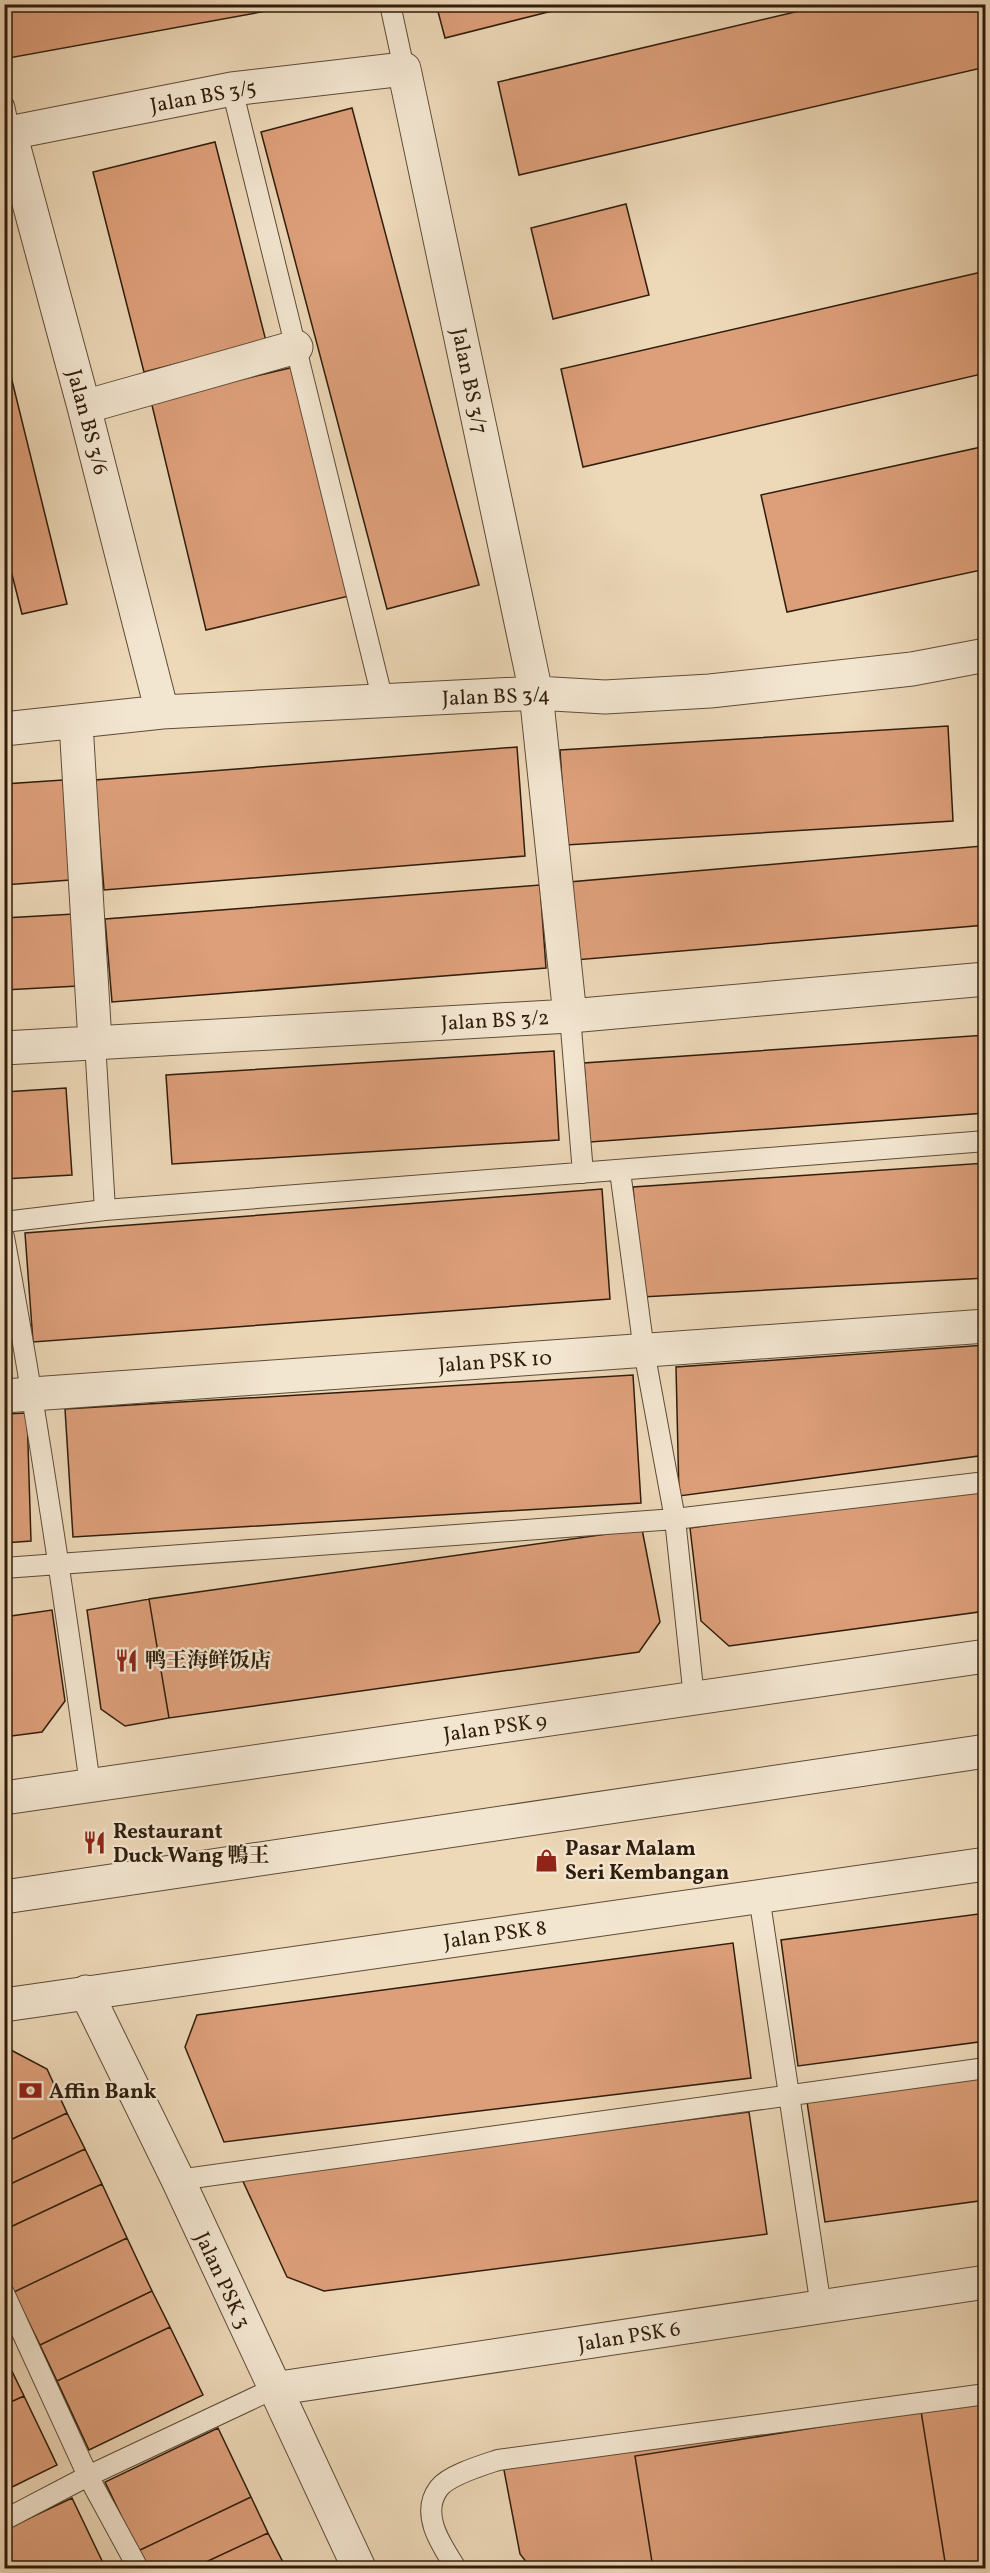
<svg xmlns="http://www.w3.org/2000/svg" width="990" height="2573" viewBox="0 0 990 2573" font-family="Vollkorn,'Noto Serif SC',serif">
<style>
.building{fill:#dd9f7a;stroke:#2f1d0c;stroke-width:1.5}
.lines{fill:none;stroke-linecap:round;stroke-linejoin:round}
.service-casing{stroke:#5e4c37;stroke-width:22}
.minor-casing{stroke:#5e4c37;stroke-width:35}
.service{stroke:#f3e6d1;stroke-width:20}
.minor{stroke:#f3e6d1;stroke-width:33}
.labels{text-anchor:middle;stroke-width:4.5;stroke-linejoin:round;paint-order:stroke}
.street-label{font-size:21px;fill:#2f1d0c;stroke:#f3e6d1}
.poi-label{font-size:21px;font-weight:bold;fill:#2f1d0c;stroke:#f3e6d1;text-anchor:start}
</style>
<rect width="100%" height="100%" fill="#edd8b8"/>
<filter id="stains"><feTurbulence type="fractalNoise" baseFrequency=".00333" numOctaves="4"/><feColorMatrix values="0 0 0 0 .2 0 0 0 0 .09 0 0 0 0 .02 0 0 0 .5 -.17"/></filter>
<radialGradient id="worn" r=".72"><stop offset=".6" stop-color="#630" stop-opacity="0"/><stop offset="1" stop-color="#630" stop-opacity=".3"/></radialGradient>
<path class="building" d="M4,4H305L9,58L4,33Z
M436,4H567L568,7L445,38Z
M829,4H986V67L519,175L498,82Z
M352,108L479,585L387,609L261,132Z
M215,142L266,341L144,372L93,172Z
M626,204L649,295L553,319L531,228Z
M986,271V373L583,467L561,369Z
M4,348L67,604L22,614L4,543Z
M294,367L349,596L206,630L151,401Z
M986,446V569L787,612L761,495Z
M948,726L953,821L566,845L560,750Z
M517,747L525,856L104,890L95,780Z
M63,780L70,880L4,885V784Z
M982,846L986,925L575,960L569,882Z
M540,885L546,968L112,1002L105,919Z
M74,914L78,986L4,990V918Z
M986,1035V1113L590,1142L584,1063Z
M554,1051L559,1140L172,1164L166,1075Z
M66,1088L72,1175L4,1179V1092Z
M986,1163V1278L642,1297L633,1187Z
M602,1189L610,1299L33,1342L25,1233Z
M986,1345V1455L679,1496L676,1367Z
M633,1375L641,1503L73,1537L65,1409Z
M27,1413L31,1541L4,1543V1414Z
M986,1485V1611L729,1646L701,1621L690,1528Z
M642,1529L660,1622L639,1652L169,1718L149,1599Z
M149,1599L169,1718L125,1726L101,1709L87,1610Z
M52,1610L65,1701L42,1732L4,1737V1617Z
M986,1913V2041L798,2066L781,1940Z
M733,1943L751,2078L224,2142L185,2047L197,2015Z
M9,2049L47,2069L67,2113L4,2143V2050Z
M986,2077V2200L825,2222L807,2102Z
M749,2112L767,2234L324,2291L287,2277L241,2177Z
M67,2113L85,2149L4,2187V2143Z
M85,2149L102,2184L4,2230V2187Z
M102,2184L127,2238L14,2292L4,2273V2230Z
M127,2238L152,2291L40,2345L14,2292Z
M152,2291L170,2327L57,2381L40,2345Z
M170,2327L203,2395L89,2450L57,2381Z
M7,2361L24,2396L4,2405V2362Z
M24,2396L57,2465L4,2491V2405Z
M986,2398V2568H531L520,2554L503,2465Z
M921,2411L946,2568H653L635,2456Z
M218,2428L251,2497L138,2551L105,2482Z
M251,2497L268,2533L193,2568H146L138,2551Z
M72,2498L105,2567L101,2568H4V2530Z
M268,2533L286,2568H193Z"/>
<g class="lines">
<defs>
<path id="service" d="M390,4L404,69
M232,89L383,701
M4,106L10,133
M570,1016L583,1173
M95,1042L105,1210
M620,1171L644,1351L675,1519L694,1698
M4,1222L105,1210L986,1141
M4,1237C38,1419 65,1602 90,1785
M4,1568L675,1519L986,1482
M759,1896L821,2307
M178,2180L986,2068
M4,2293L88,2476L138,2568
M4,2520L88,2476L273,2389
M456,2568C442,2546 419,2514 439,2488C449,2475 483,2465 498,2460L986,2394"/>
<path id="minor" d="M10,133L84,407L162,712
M4,134L232,89L404,69L536,693L570,1016
M84,407L296,347
M76,723L95,1042
M4,729L162,712L536,693L605,697L710,691L912,669L986,655
M4,1048L570,1016L986,979
M4,1396L986,1326
M4,1798L986,1656
M4,1897L986,1751
M86,1992L178,2180L359,2568
M4,2005L986,1864
M273,2389L986,2282"/>
</defs>
<use href="#service" class="service-casing"/>
<use href="#minor" class="minor-casing"/>
<use href="#service" class="service"/>
<use href="#minor" class="minor"/>
</g>
<defs>
<symbol id="restaurant-bare" viewBox="-9 -9 18 18"><path d="M-5-6h1v4h1v-4h1v4h1v-4h1v5L-1.5 .5V6h-2V.5L-5-1ZM5-6V6H3V1.5H1.5Q1.5-4 5-6Z" fill="#8f2418" stroke="#f3e6d1" stroke-width="2.5" paint-order="stroke"/></symbol>
<symbol id="shop-bare" viewBox="-9 -9 18 18"><path d="M-5-2.5h2.3a2.7 3.5 0 0 1 5.4 0H5L5.5 6h-11ZM-1.5-2.5h3a1.5 2.3 0 0 0-3 0Z" fill="#8f2418" stroke="#f3e6d1" stroke-width="2.5" paint-order="stroke"/></symbol>
<symbol id="bank-bare" viewBox="-9 -9 18 18"><path d="M-6-4H6V4H-6ZM0-2.3a2.3 2.3 0 1 0 0 4.6a2.3 2.3 0 1 0 0-4.6Z" fill="#8f2418" stroke="#f3e6d1" stroke-width="2.5" paint-order="stroke"/></symbol>
</defs>
<g fill-rule="evenodd">
<use href="#restaurant-bare" x="110" y="1644" width="33" height="33"/>
<use href="#restaurant-bare" x="78" y="1826" width="33" height="33"/>
<use href="#shop-bare" x="530" y="1844" width="33" height="33"/>
<use href="#bank-bare" x="14" y="2074" width="33" height="33"/>
</g>
<g class="labels">
<g class="street-label">
<text transform="translate(203 96) rotate(-10)" y="7">Jalan BS 3/5</text>
<text transform="translate(470 381) rotate(78)" y="7">Jalan BS 3/7</text>
<text transform="translate(88 422) rotate(75)" y="7">Jalan BS 3/6</text>
<text transform="translate(496 696) rotate(-2)" y="7">Jalan BS 3/4</text>
<text transform="translate(495 1020) rotate(-3)" y="7">Jalan BS 3/2</text>
<text transform="translate(495 1361) rotate(-4)" y="7">Jalan PSK 10</text>
<text transform="translate(495 1727) rotate(-8)" y="7">Jalan PSK 9</text>
<text transform="translate(495 1934) rotate(-8)" y="7">Jalan PSK 8</text>
<text transform="translate(223 2280) rotate(65)" y="7">Jalan PSK 3</text>
<text transform="translate(629 2336) rotate(-9)" y="7">Jalan PSK 6</text>
</g>
<g class="poi-label">
<text x="145" y="1667">鸭王海鲜饭店</text>
<text x="113" y="1838">Restaurant<tspan x="113" dy="24">Duck Wang 鴨王</tspan></text>
<text x="565" y="1855">Pasar Malam<tspan x="565" dy="24">Seri Kembangan</tspan></text>
<text x="49" y="2098">Affin Bank</text>
</g>
</g>
<rect width="990" height="2573" fill="none" stroke="#edd8b8" stroke-width="24"/>
<rect x="6" y="6" width="978" height="2561" fill="none" stroke="#2f1d0c" stroke-width="3"/>
<rect x="12" y="12" width="966" height="2549" fill="none" stroke="#2f1d0c" stroke-width="1.5"/>
<rect width="100%" height="100%" filter="url(#stains)"/>
<rect width="100%" height="100%" fill="url(#worn)"/>
</svg>
